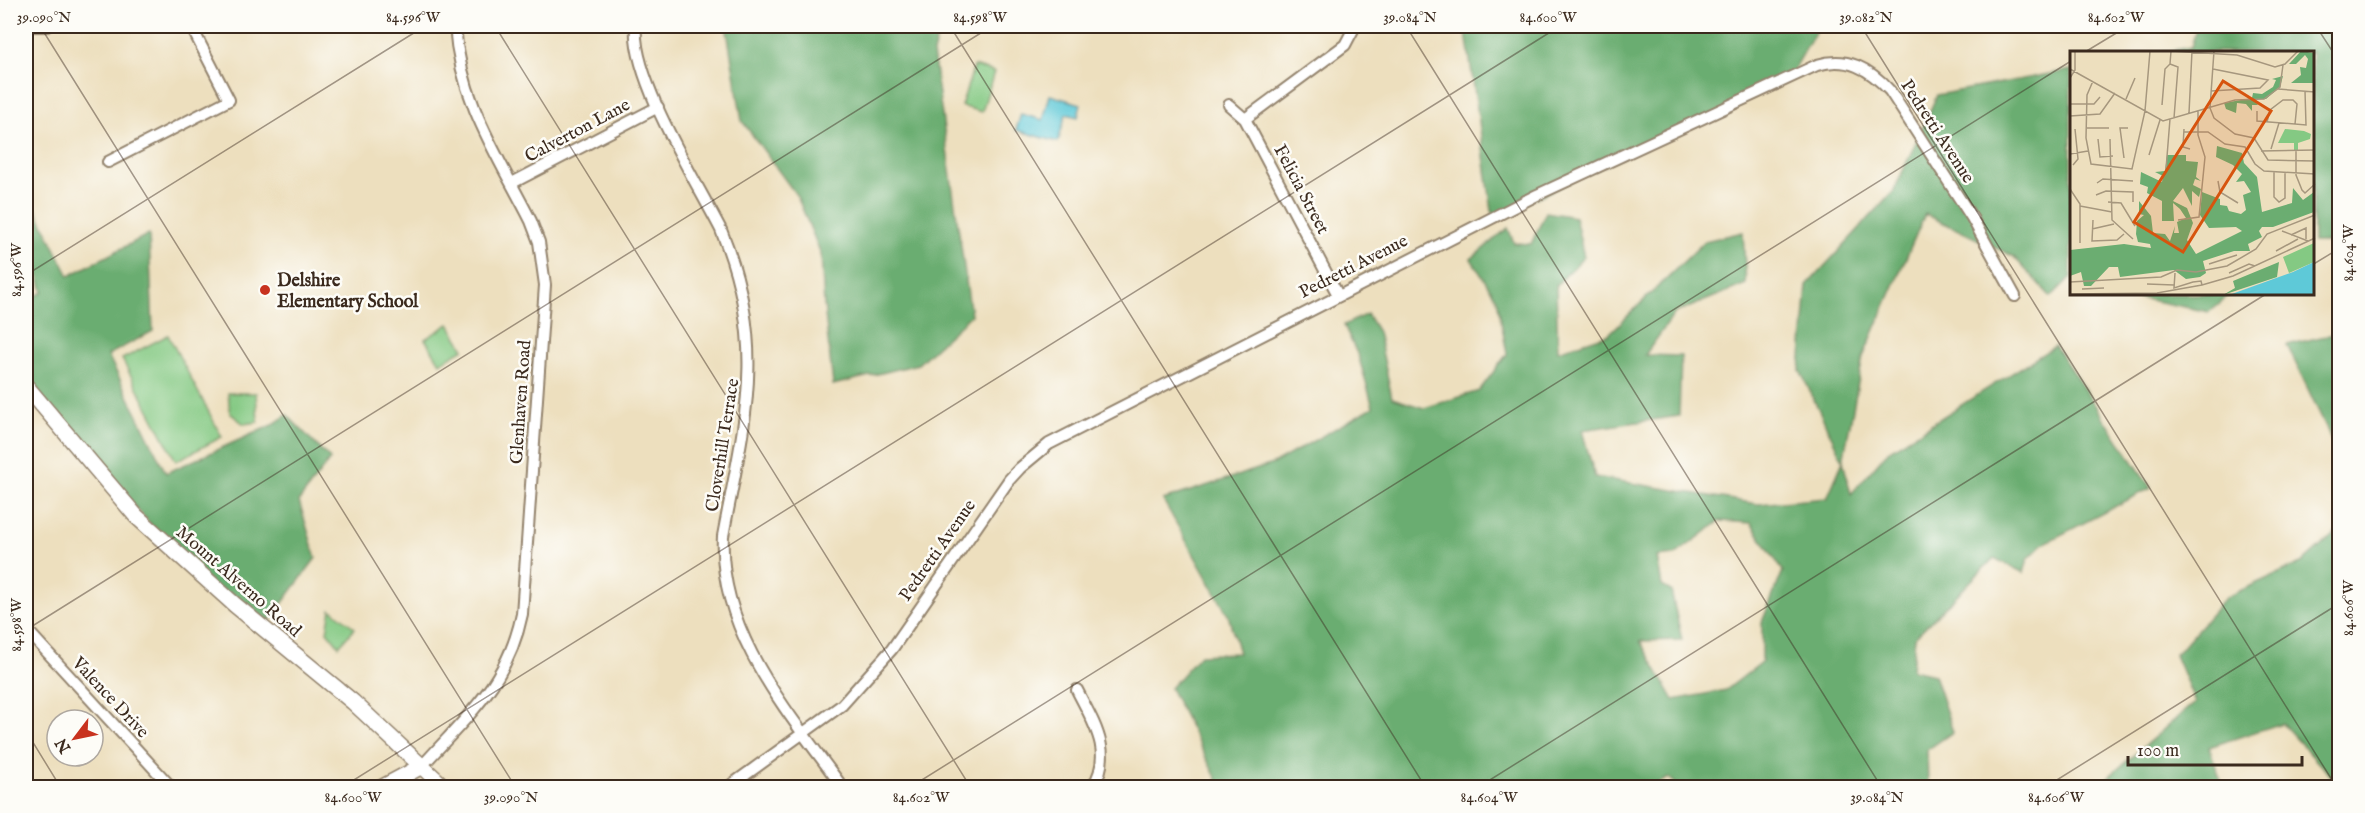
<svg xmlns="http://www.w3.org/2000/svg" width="2365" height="813" viewBox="0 0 2365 813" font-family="'IM FELL English',serif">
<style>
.green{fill:#84c983;stroke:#607a50;stroke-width:1.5}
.forest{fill:#6bad71;stroke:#536c48;stroke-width:1.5;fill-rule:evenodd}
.water{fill:#5ec9d8;stroke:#4c7a7b;stroke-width:1.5}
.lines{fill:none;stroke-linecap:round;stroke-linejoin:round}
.street-casing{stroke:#94846e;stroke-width:14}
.secondary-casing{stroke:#94846e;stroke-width:18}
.street{stroke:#fff;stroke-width:10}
.secondary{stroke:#fff;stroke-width:15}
.ticks{fill:none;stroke:#3b2a1e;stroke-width:1.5;stroke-opacity:0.45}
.poi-dot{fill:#c8321e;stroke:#fdfcf7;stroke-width:2}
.labels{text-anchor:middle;stroke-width:5;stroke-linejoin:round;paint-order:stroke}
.street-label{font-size:18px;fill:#3b2a1e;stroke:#fdfcf7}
.poi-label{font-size:18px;font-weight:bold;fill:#3b2a1e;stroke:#fdfcf7;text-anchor:start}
.inset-road{fill:none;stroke:#a6977e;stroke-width:1.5}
.view{fill:#d7540e;fill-opacity:0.15;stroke:#d7540e;stroke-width:3}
.inset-edge{fill:none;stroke:#3b2a1e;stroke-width:3}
.neatline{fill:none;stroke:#3b2a1e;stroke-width:2}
.ticks-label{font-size:15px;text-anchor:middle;fill:#3b2a1e}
</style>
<rect width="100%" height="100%" fill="#fdfcf7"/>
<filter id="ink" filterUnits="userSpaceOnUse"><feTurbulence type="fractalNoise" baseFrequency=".0167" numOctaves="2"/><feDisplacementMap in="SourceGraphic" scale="12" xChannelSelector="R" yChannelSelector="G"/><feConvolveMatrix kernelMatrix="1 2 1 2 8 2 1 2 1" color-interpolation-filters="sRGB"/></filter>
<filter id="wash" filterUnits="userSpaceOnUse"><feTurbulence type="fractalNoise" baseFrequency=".008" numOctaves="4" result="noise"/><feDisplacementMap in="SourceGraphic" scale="24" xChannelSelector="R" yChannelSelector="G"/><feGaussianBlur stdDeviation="1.35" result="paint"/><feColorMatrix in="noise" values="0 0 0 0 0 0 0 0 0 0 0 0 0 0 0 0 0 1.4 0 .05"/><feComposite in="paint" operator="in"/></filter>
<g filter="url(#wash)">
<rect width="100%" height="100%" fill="#eddfbe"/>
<path class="green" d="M974,66L994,72L982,112L961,106Z
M449,324L464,349L440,363L425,339Z
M168,335L222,437L176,461L122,359Z
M228,393H256L258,422L244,424L230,413Z
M331,609L355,628L339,646L327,631Z"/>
<path class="forest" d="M731,26H940L933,53L971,315L918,364L833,385L824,305L821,254L797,196L742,121L727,31Z
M1465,26H1819L1788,80L1493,218Z
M2197,26H2339V263L2328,242H2313L2312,52H2162L2191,47Z
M2071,70V277L2051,297L2013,256L1925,214L1863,357L1843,461L1851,494L1888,451L2055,346L2151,488L2043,544L2028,559L2024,573L1994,558L1915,637L1912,670L1934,675L1953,732L1927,750L1928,787L1681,788L1669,778L1648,788L1221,787L1170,688L1200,655L1239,653L1228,615L1163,500L1273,464L1373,407L1359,358L1344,325L1367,314L1378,332L1392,398L1424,408L1479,391L1507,354L1497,299L1471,259L1508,228L1514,243L1531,244L1546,212L1575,217L1584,257L1556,285L1558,351L1609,334L1705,241L1743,232L1746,284L1675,313L1645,355L1681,356L1679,416L1582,430L1595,477L1758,504L1827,498L1843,461L1800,370L1807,285L1894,191L1937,95ZM1720,521L1751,523L1783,571L1762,622V662L1726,690L1674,700L1640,641L1682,640L1671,591L1662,586L1657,557L1675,555Z
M29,196L69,276L149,234L153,331L108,355L166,473L272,425L287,415L330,459L299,501L316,558L264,628L183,560L26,386V301L43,292C37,267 17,219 29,196Z
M2119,294H2230L2209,312Z
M2339,327V461L2326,427L2287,345L2338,333Z
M2339,530V779L2335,781L2282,723L2209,747L2223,787H2097L2195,702L2175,655L2226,597L2303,562Z"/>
<path class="water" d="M1050,95L1081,104L1078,117L1066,114L1058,142L1016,130L1021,114L1043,120Z"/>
</g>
<g filter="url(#ink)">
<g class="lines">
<defs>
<path id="street" d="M26,26H47
M636,26C631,77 696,181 721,230C768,345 745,420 723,536C718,633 789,713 843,788
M1229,105L1245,119L1338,295
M1245,119L1345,45L1355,26
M108,162L229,100L191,26
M512,183L658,107
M26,629L172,788
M1077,690C1093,722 1115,753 1092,788
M422,766C467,716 508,683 522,614L545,285L539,242L531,221C498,156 460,101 455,26
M727,788L842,705L892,649L1009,480L1020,468L1049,444L1537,195L1817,65C1847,56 1869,68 1890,91L1972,218L2015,296"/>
<path id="secondary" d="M26,386L136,516L235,605L353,702L445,788
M381,788L422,766"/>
</defs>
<use href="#street" class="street-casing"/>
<use href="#secondary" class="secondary-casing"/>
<use href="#street" class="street"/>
<use href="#secondary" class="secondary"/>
</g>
</g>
<path class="ticks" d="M40,26L516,788M495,26L971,788M950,26L1426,788M1406,26L1882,788M1861,26L2337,788M2316,26L2340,63M2085,52L2128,26M2312,265L2340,248M26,275L425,26M26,630L992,26M26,731L61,788M341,788L1560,26M909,788L2071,61M1477,788L2266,294M2044,788L2340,603"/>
<circle class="poi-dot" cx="265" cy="290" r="6"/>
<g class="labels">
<g class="street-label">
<text transform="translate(577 130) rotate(-28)" y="6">Calverton Lane</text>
<text transform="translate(1938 131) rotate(57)" y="6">Pedretti Avenue</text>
<text transform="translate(1302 189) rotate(62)" y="6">Felicia Street</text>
<text transform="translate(1353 266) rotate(-27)" y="6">Pedretti Avenue</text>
<text transform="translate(520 402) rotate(-86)" y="6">Glenhaven Road</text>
<text transform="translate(722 445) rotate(-81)" y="6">Cloverhill Terrace</text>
<text transform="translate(937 550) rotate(-55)" y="6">Pedretti Avenue</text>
<text transform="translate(239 581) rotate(41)" y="6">Mount Alverno Road</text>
<text transform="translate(111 697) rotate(47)" y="6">Valence Drive</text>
</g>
<g class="poi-label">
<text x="277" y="286">Delshire<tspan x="277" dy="21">Elementary School</tspan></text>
</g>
</g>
<g transform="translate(2070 51)">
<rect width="244" height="244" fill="#eddfbe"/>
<path d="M215,78L234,80L241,83L240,88L228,92V99H224V92H208ZM244,192V211L219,222L213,206Z" fill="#84c983"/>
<path d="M231,0L244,2V39L243,32H221L231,24L230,16L236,17L238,8L235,4L226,13H219ZM213,25L210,36L196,48H183L188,54H182V60L176,53L167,52L166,62L156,58L154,52L182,47L183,42L192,43L203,36L206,29L202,28ZM147,95L172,102L174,112L187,126L192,161L222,152L223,137L233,149L244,141V161L203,176H192L189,180L192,186L178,193L180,200H164L133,210L136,222L130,226L116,228L104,219L50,226L48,216H39L21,235H14L11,221L0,225V199L54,193L81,197L80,193L68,191L66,183L67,170L74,164L69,163V150L81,165L83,182L95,183L100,190L105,175L104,182H109L107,171L116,167L110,158L103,152L104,170H92V150L77,142L78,136L70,133L71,121L92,131L93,125L85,121L95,120L97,104H116V110L128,111L126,126L131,130L125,128L123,134L131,138L129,146L122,140V155L113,137L103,150L117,157L123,172L117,189L126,203L172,180L166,176L139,177L130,164L132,141L150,148V154L157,155L159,160L171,163L176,159L173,144L181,141L174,130L166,131L172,123L163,114L146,106ZM209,211L207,226L153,244L165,237L163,230Z" fill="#6bad71"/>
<path d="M244,211V244H159L223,221Z" fill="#5ec9d8"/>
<path class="inset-road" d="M101,0L167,4L205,16L215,13L228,0M144,0L140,57L144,67L165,83L184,87L198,109L245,110M100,13L108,16L104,67M0,18L93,70L165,49L194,48L210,36L213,14M0,27L5,19V0M23,30L17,44L16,87L21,113L62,118L75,60L80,0M208,38L245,41M141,40L190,37L198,29L143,18M56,48L65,27M0,53H24L30,46M92,54L95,18L100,13L101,0M187,60V70L236,74L235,40M119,62L122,0M0,65L30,63L45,42M197,71L200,59L213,49H223L227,53L225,73M17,77H39M114,78L113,96L120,98M114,81H138L155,93L175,96L185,113L194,120L245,123M28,88L30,106L43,105M40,88L42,169L63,188M201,98L209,72M226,99V124L232,139L235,142L245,133M191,100L245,99M0,103L18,100M79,104L90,69M54,107L50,77H58M3,114L8,108L5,78M96,118L100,68M204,121V146L209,151L215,147V121M148,130L150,141L168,152M27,132L33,128L63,130M0,138L10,153V192M26,144L36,140L63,141V151M38,151L51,152L65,175M10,155L42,161M23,169L22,190L47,189L54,183M108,169L129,166L135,106L128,84V60M22,178L44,173M212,180L238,190M221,184L236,177V188M206,200L228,188M139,213L167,204M105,222L104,237L123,231L131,230L132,234M159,222L179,213L185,215M0,231L91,226L107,219L126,221L157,215L186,198L197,183L245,164M77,233L104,234M12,238L34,237M0,243L87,242L132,234L163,225L245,187"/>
<path class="view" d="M153,30L201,60L113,201L64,171Z"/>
<rect width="244" height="244" class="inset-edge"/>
</g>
<rect width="2365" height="813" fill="none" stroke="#fdfcf7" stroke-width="66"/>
<g transform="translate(75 738) rotate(238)"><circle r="28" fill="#fdfcf7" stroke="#afa8a0" stroke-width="1.5"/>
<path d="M0-4.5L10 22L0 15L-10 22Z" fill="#c8321e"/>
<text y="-9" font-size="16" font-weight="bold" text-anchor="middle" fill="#3b2a1e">N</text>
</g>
<path d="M2128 756v9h174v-9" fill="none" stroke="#3b2a1e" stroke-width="3"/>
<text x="2137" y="756" font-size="18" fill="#3b2a1e" stroke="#fdfcf7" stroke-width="4.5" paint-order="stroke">100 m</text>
<rect x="33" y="33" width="2299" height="747" class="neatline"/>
<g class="ticks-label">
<text x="44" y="22">39.090°N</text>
<text x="413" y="22">84.596°W</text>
<text x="980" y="22">84.598°W</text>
<text x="1410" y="22">39.084°N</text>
<text x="1548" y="22">84.600°W</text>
<text x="1866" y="22">39.082°N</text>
<text x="2116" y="22">84.602°W</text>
<text transform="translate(2348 253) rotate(-90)" y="5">84.604°W</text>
<text transform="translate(16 270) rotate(-90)" y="5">84.596°W</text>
<text transform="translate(2348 608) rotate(-90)" y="5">84.606°W</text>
<text transform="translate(16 625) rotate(-90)" y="5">84.598°W</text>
<text x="353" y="802">84.600°W</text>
<text x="511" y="802">39.090°N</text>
<text x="921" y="802">84.602°W</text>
<text x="1489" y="802">84.604°W</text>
<text x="1877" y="802">39.084°N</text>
<text x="2056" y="802">84.606°W</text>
</g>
</svg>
